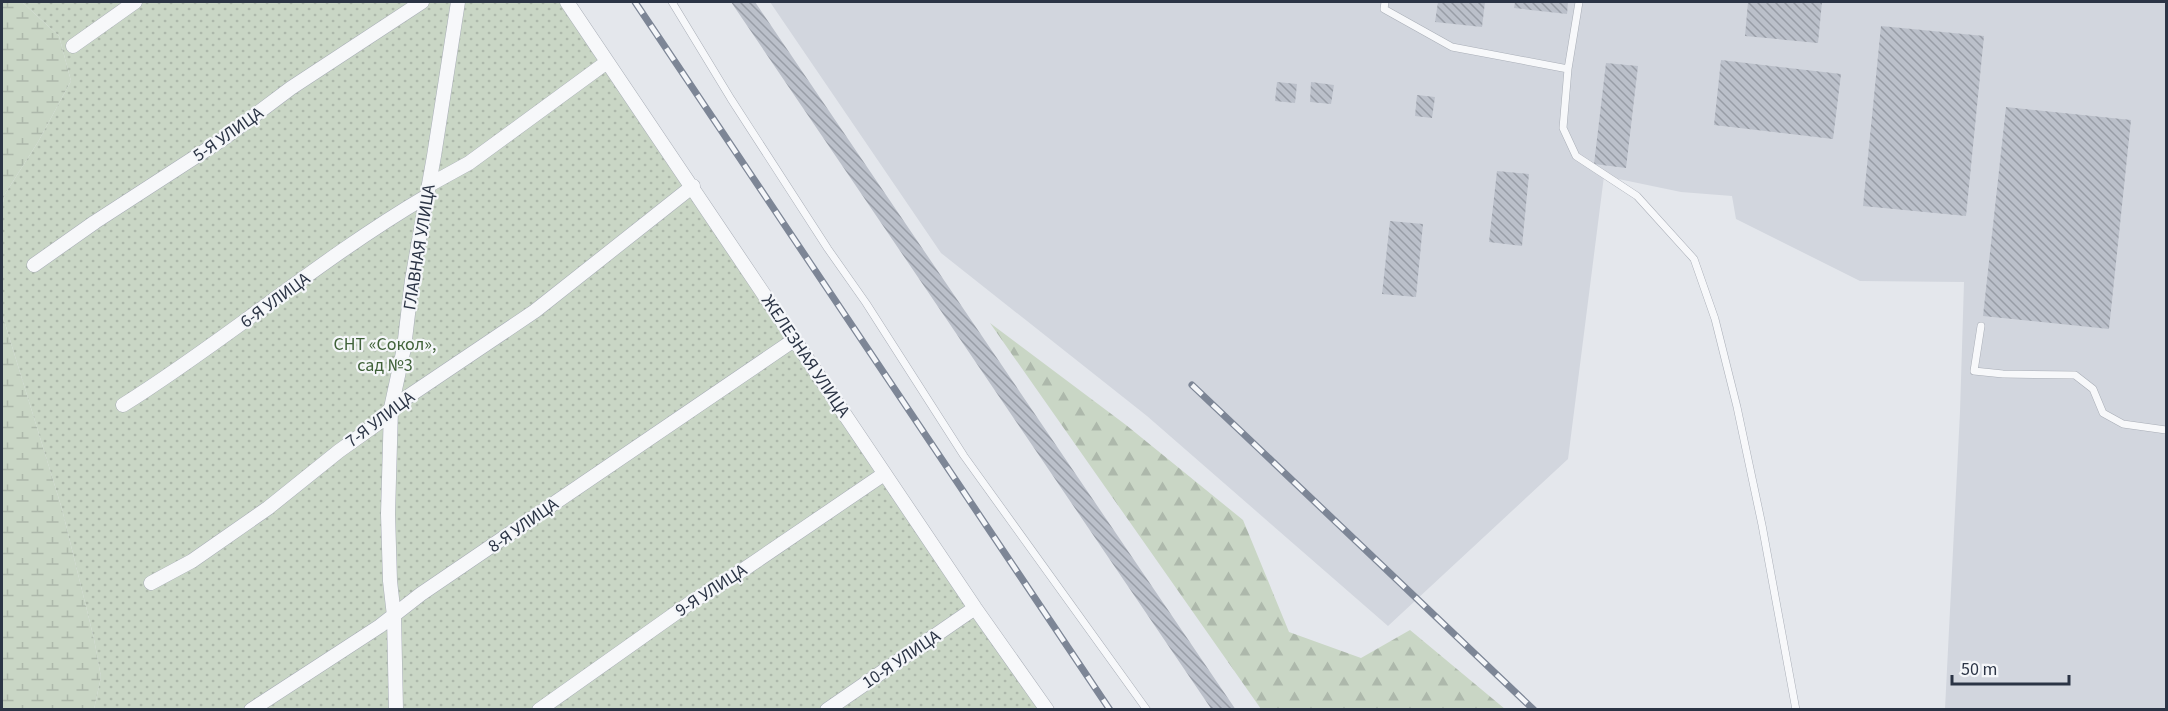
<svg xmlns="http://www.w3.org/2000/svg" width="2168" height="711" viewBox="0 0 2168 711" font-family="'Source Sans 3',sans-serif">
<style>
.built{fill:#d2d6de}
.forest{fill:url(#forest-firs)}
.wetland{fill:url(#wetland-marsh)}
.garden{fill:url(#garden-dots)}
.building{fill:url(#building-back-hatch)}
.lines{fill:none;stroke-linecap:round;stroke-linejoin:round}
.lane-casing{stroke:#a9aeb7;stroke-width:8}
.street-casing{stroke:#a9aeb7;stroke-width:15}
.lane{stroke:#f7f8fa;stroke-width:7}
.street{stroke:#f7f8fa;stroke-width:14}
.rail-casing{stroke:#7d8696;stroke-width:7}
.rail{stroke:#f4f6f9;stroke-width:4.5;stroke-dasharray:14;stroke-linecap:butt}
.labels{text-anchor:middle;stroke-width:4.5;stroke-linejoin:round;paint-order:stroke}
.street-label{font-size:18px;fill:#2b3445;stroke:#f4f6f9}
.park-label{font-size:18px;fill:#3f6138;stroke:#f4f6f9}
</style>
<defs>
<pattern id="forest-firs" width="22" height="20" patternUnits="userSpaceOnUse" patternTransform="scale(1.5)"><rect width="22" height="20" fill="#c9d6c5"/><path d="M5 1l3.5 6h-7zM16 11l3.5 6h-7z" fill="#adb8ab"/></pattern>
<pattern id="wetland-marsh" width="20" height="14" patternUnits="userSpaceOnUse" patternTransform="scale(1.5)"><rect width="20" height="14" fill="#c9d6c5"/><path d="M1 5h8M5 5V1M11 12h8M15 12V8" fill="none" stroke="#adb8ab"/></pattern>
<pattern id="garden-dots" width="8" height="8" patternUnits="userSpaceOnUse" patternTransform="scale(1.5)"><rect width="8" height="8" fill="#c9d6c5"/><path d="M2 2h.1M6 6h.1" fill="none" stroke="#adb8ab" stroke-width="1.8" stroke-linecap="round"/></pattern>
<pattern id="building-back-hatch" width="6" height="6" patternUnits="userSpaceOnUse" patternTransform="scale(1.5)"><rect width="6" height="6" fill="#bbc0ca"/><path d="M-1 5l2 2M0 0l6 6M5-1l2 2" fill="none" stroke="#989da6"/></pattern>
</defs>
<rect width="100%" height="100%" fill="#e4e7ec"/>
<path class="built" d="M770,2H2166V709H1945L1960,412L1964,282L1860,281L1736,219L1732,196L1681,192L1604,176L1568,459L1388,626L1147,416L941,253Z"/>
<path class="forest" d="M990,323L1126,425L1243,520L1289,632L1361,658L1410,630L1505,709H1261Z"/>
<path class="wetland" d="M2,2H22L59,36L71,81L38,142L5,194L2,207Z
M2,303L3,317L62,509L94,639L101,677L94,709H2Z"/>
<path class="garden" d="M22,2H575L1048,709H94L101,677L94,639L62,509L3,317L2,207L5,194L38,142L71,81L59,36Z"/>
<path class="building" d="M731,2H755L1236,710H1212Z
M1438,2H1485L1482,27L1435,22Z
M1515,2H1568L1567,14L1514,8Z
M1748,2H1822L1818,43L1745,36Z
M1881,26L1984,36L1966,216L1863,206Z
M1721,60L1841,74L1833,139L1714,125Z
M1606,63L1638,66L1626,168L1594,164Z
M1277,82L1297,84L1295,103L1275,101Z
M1311,82L1334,85L1331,104L1310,102Z
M1417,95L1435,97L1432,118L1415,116Z
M2006,107L2131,120L2109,329L1983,316Z
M1497,171L1529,174L1522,246L1489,242Z
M1390,221L1423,224L1416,297L1382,294Z"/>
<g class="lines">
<defs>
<path id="lane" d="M672,2L731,99L828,249L866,303L964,456L1147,710
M1385,2L1384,9L1452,47L1568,69L1563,128L1576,156L1637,196L1694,259L1715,319L1737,407L1762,525L1796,710
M1568,69L1579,2
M1981,326L1974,371L2003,374L2075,375L2093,389L2103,413L2123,424L2166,430"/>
<path id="street" d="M567,2L975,608L1047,710
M73,46L135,2
M429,185L469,163L607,62
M34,265L95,222L223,139L291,88L422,2
M123,405C227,340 321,258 427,196
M151,583L192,561L268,508L339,451L381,421L391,408L535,311L693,186
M251,710L380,626L421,594L794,340
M396,710L394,616L390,581L388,514L391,408L404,348L412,280L434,156L458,2
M539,710L690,603L743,570L884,474
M827,710L975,608"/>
</defs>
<use href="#lane" class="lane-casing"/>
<use href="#street" class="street-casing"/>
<use href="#lane" class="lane"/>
<use href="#street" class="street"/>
<defs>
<path id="rail" d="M635,2L1110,710
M1192,385L1534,710"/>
</defs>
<use href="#rail" class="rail-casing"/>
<use href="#rail" class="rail"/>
</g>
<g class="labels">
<g class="street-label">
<text transform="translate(228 134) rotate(-35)" y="6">5-Я УЛИЦА</text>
<text transform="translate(419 247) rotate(-81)" y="6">ГЛАВНАЯ УЛИЦА</text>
<text transform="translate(275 300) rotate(-36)" y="6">6-Я УЛИЦА</text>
<text transform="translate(806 356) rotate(56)" y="6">ЖЕЛЕЗНАЯ УЛИЦА</text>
<text transform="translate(380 419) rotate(-37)" y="6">7-Я УЛИЦА</text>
<text transform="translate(523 525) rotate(-35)" y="6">8-Я УЛИЦА</text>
<text transform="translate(711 590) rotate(-33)" y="6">9-Я УЛИЦА</text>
<text transform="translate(901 659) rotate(-34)" y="6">10-Я УЛИЦА</text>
</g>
<g class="park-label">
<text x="385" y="350">СНТ «Сокол»,<tspan x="385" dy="21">сад №3</tspan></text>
</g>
</g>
<rect width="2168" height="711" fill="none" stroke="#2b3445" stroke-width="6"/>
<path d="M1952 675v9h117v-9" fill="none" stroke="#2b3445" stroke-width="3"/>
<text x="1961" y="675" font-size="18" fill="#2b3445" stroke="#f4f6f9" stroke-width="4.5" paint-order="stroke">50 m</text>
</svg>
